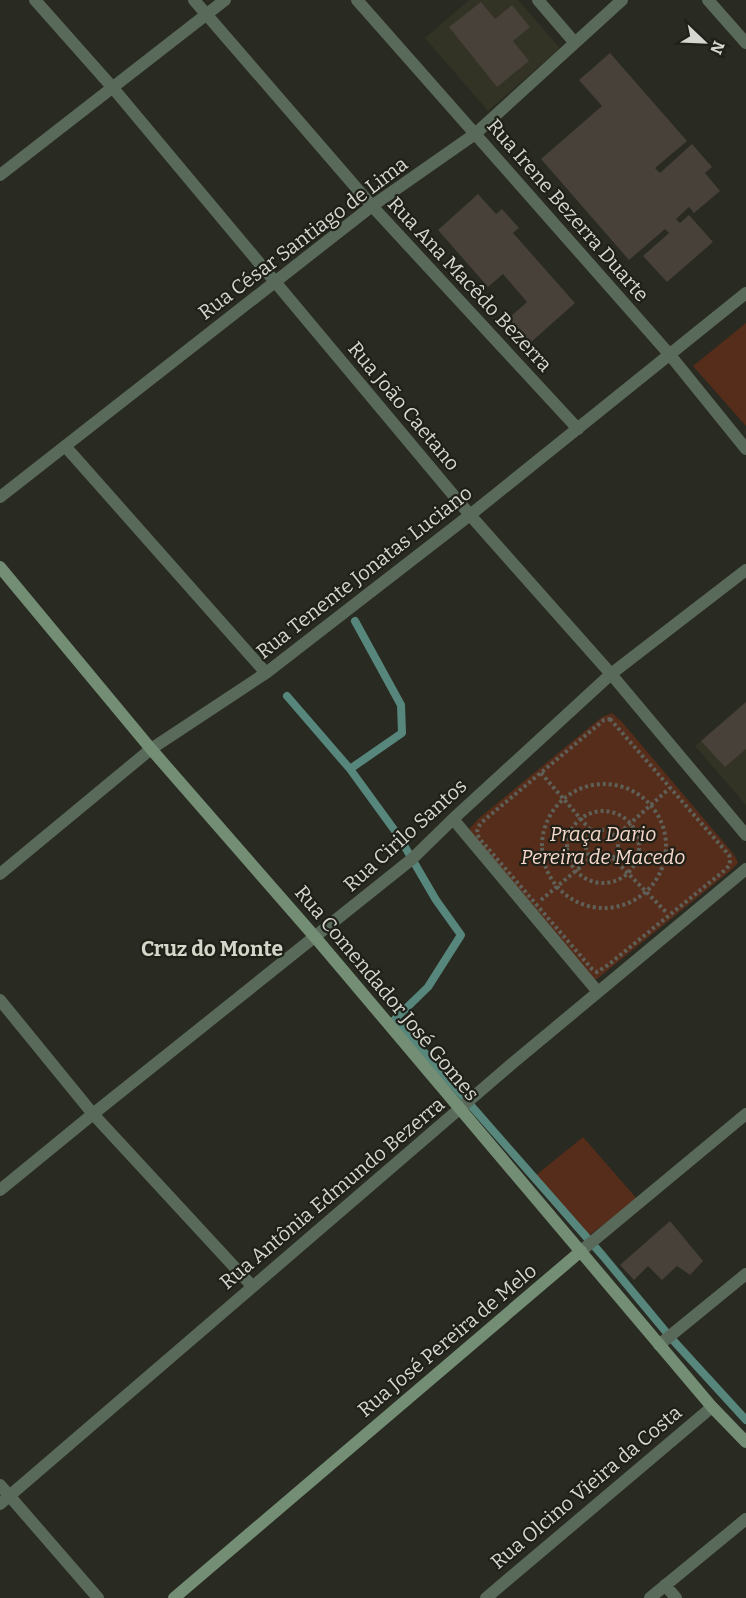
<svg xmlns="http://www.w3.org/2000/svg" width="746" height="1598" viewBox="0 0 746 1598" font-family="Bitter,serif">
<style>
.built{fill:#323325}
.green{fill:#562d1a}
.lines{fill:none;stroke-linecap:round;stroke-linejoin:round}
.stream{stroke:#57867c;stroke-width:8}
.building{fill:#474139}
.path{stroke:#5f6058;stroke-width:4;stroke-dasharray:3 3;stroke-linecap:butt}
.street{stroke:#59695a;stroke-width:12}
.secondary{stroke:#748e75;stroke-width:12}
.labels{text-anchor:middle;stroke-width:4.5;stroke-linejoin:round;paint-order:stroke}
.street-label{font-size:20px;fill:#d6d7d1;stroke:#1f2018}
.park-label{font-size:20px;font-style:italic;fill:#f6d7c9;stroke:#1f2018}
.neighbourhood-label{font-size:21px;font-weight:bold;fill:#d4d6ca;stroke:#1f2018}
</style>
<rect width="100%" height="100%" fill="#292a21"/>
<path class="built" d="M469,0H518L560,48L488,111L425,38Z
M746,702V805L695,746Z"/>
<path class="green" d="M746,323V426L693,366Z
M612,713L622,722L732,852L736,858L738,863L730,871L597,979H594L470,833V828L478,819L602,717Z
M583,1137L637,1199L587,1237L535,1176Z"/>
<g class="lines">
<path class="stream" d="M355,621L401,705L402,733L350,769L398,835L436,900L461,935L428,987L395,1019L603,1256L671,1338L746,1420
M287,696L350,769"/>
</g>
<path class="building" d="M481,2L495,19L512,5L530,27L513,41L529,61L497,87L449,27Z
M610,53L687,141L655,168L660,173L692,144L712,167L705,173L720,191L694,213L689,207L676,219L680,223L689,215L713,242L667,282L643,256L669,233L665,229L629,260L541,159L602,106L579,80Z
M478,194L496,214L502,209L519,228L513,233L575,303L530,343L508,319L527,302L503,274L488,287L438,230Z
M746,702V749L725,767L701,741Z
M670,1221L703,1261L690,1275L677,1266L662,1280L648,1266L634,1280L620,1265Z"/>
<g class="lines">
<path class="path" d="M610,719L729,855C731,862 730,865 725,870L608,965L597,972L592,969L479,838C476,831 477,828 482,822L604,720Z
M541,773L593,833
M542 846a62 62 0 1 1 124 0a62 62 0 1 1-124 0Z
M567 847a36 36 0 1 1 72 0a36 36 0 1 1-72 0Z
M586 846a16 16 0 1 1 32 0a16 16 0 1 1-32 0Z
M615,837L670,788
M613,858L667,913
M541,900L591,858"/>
<path class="street" d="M35,0L113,88L470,515L611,674L746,835
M194,0L372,206L578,429
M357,0L670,355L746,449
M538,0L575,43
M708,0L746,43
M0,175L225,0
M65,446L266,673
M0,497L372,206L475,134L622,0
M453,819L598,992
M0,874L151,749L266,673L470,515L746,293
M0,1000L93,1114L252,1286
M0,1190L93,1114L412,859L453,819L611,674L746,570
M581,1251L746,1114
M659,1345L746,1274
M0,1485L98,1598
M0,1504L514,1062L746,869
M665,1585L676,1598
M486,1598L712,1407
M650,1598L746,1519"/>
<path class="secondary" d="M0,567L151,749L315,937L712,1407L746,1442
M174,1598L581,1251"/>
</g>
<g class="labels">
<g class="street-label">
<text transform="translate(568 210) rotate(49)" y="7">Rua Irene Bezerra Duarte</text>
<text transform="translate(303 238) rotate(-37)" y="7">Rua César Santiago de Lima</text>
<text transform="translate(470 284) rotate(47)" y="7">Rua Ana Macêdo Bezerra</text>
<text transform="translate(404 406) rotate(50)" y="7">Rua João Caetano</text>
<text transform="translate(364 572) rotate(-38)" y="7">Rua Tenente Jonatas Luciano</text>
<text transform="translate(405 835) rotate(-42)" y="7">Rua Cirilo Santos</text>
<text transform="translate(387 993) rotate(50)" y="7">Rua Comendador José Gomes</text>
<text transform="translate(332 1193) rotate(-40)" y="7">Rua Antônia Edmundo Bezerra</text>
<text transform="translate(447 1340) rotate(-40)" y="7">Rua José Pereira de Melo</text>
<text transform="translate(586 1487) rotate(-40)" y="7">Rua Olcino Vieira da Costa</text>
</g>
<g class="park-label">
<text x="603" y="841">Praça Dario<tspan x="603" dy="23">Pereira de Macedo</tspan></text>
</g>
<g class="neighbourhood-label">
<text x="212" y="956">Cruz do Monte</text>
</g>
</g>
<g transform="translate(704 42) rotate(113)" stroke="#1f2018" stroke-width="4.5" paint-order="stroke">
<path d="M0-4.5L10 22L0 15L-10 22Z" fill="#d6d7d1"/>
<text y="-9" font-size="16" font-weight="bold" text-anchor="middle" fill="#d6d7d1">N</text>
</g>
</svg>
